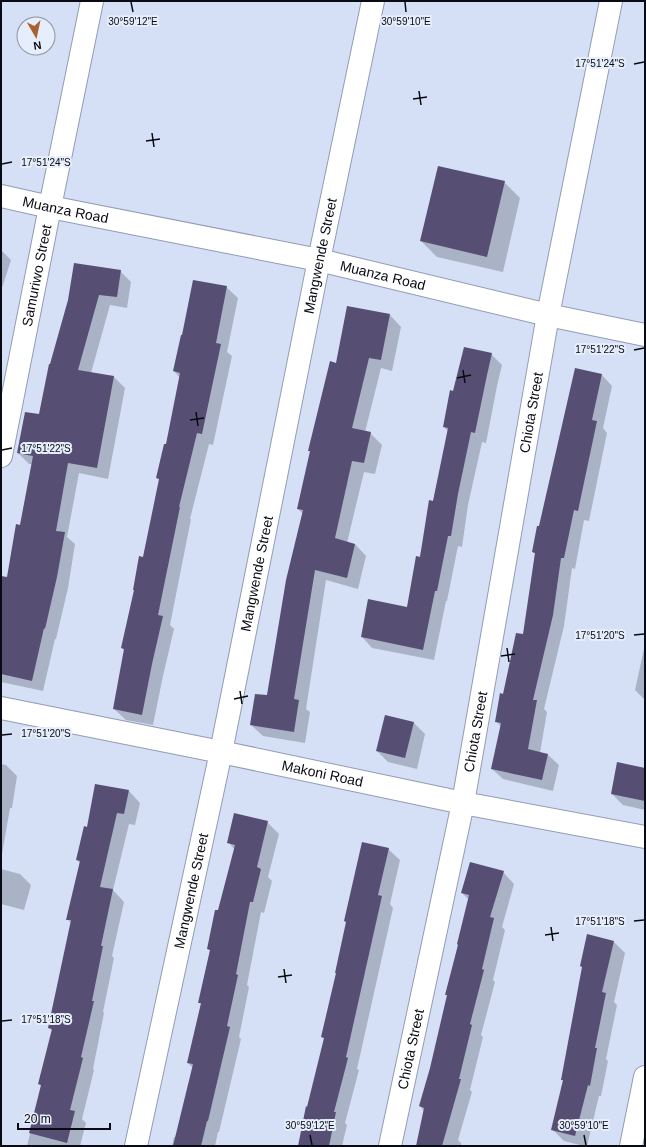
<svg xmlns="http://www.w3.org/2000/svg" width="646" height="1147" viewBox="0 0 646 1147" font-family="Helvetica,sans-serif">
<style>
.shadow{fill:#0003}
.building{fill:#574e73}
.lines{fill:none;stroke-linecap:round;stroke-linejoin:round}
.minor-casing{stroke:#929cb2;stroke-width:24}
.minor{stroke:#fff;stroke-width:22}
.ticks{fill:none;stroke:#080b13;stroke-width:1.5}
.labels{text-anchor:middle;stroke-width:4;stroke-linejoin:round;paint-order:stroke}
.street-label{font-size:14px;fill:#080b13;stroke:#e6edfb}
.ticks-label{font-size:10px;text-anchor:middle;fill:#080b13;stroke:#e6edfb;stroke-width:4;stroke-linejoin:round;paint-order:stroke}
</style>
<rect width="100%" height="100%" fill="#d5e0f7"/>
<path class="shadow" d="M504,182L520,198L503,272L437,257L421,241Z
M1,250L11,260L1,291Z
M120,271L131,282L127,308L110,305L91,373L114,377L125,388L108,479L79,473L67,537L75,544L68,588L56,639H55L43,691L1,682V590L8,578L20,526L32,464H29L18,453L40,415L51,366L69,300Z
M226,287L238,298L227,352L232,356L213,445L209,444L190,519H191L170,625L174,629L163,676L153,725L126,720L114,709L125,651L122,648L143,558L160,480L157,478L167,446L180,378L174,371Z
M390,315L401,327L392,371L381,368L365,432L370,433L382,445L375,474L364,472L347,543L355,544L366,556L358,589L326,580L306,709L310,712L305,743L263,736L251,725L267,696L303,514L298,509L337,364Z
M491,354L502,365L497,386L486,443L482,442L468,505L462,547L458,546L447,601H446L434,660L372,648L362,637L407,608L433,502L448,431L444,427L453,392Z
M602,375L612,386L603,428L607,433L589,521L584,520L575,569L572,568L564,626L544,709L547,712L540,753L548,755L559,765L553,791L503,779L492,769L501,727L496,721L503,695L524,635L535,554L533,552L540,527Z
M645,644V700L635,690Z
M385,716L414,723L425,734L417,769L388,762L377,751Z
M1,764L6,765L17,776L12,808H10L1,860Z
M645,769V810L623,805L612,794Z
M129,791L140,803L135,825L129,824L113,890L124,902L112,956L114,958L103,1012L104,1013L93,1069L94,1070L82,1119L86,1123L80,1146H27L42,1086L39,1084L52,1031L49,1028L71,923L67,919L80,863L77,860L88,828Z
M267,822L279,834L268,877L272,881L264,913L261,912L247,985L249,987L239,1037L241,1039L219,1132H218L215,1146H172L174,1137H176L193,1068L188,1063L202,1005L199,1002L210,951L209,949L235,850L228,842Z
M388,849L400,860L390,904L393,908L357,1069L359,1070L345,1123L347,1125L342,1146H300L325,1039L322,1037Z
M1,869L20,874L31,885L24,910L1,904Z
M503,872L514,884L502,927L505,930L493,980L495,982L481,1035L483,1037L470,1090L472,1092L458,1140L461,1143V1146H417L424,1111L420,1106L431,1068L448,996L446,994L469,900L462,893Z
M614,942L625,953L614,1002L617,1005L606,1059L608,1061L601,1096H599L587,1146H584L564,1141L553,1130L564,1082L562,1080L583,968L581,966Z"/>
<path class="building" d="M438,166L505,181L487,257L420,241Z
M74,263L121,270L117,297L99,295L78,370L114,376L97,468L68,463L56,531L65,532L57,577L45,629L44,628L32,681L1,674V576L7,577L16,524L20,525L33,456L17,453L25,412L39,414L49,364H50L68,300Z
M193,280L227,286L216,343L221,344L202,434L197,433L179,507H180L158,615L163,616L152,664L142,715L113,709L124,649L121,648L134,590H133L139,556L143,557L159,479L156,478L164,444H166L180,373L173,371L181,335H182Z
M347,306L390,314L381,360L369,358L352,428L371,432L364,463L352,461L335,538L355,544L347,578L315,570L294,699L299,700L294,732L250,725L255,694L267,695L286,580L303,510L297,509L310,451H308L330,361L336,363Z
M464,347L492,353L487,375L475,433L471,432L458,494L451,536H448L437,591H435L423,650L361,637L368,599L407,607L416,556L420,557L429,500L433,501L448,428L443,427L450,390L453,391Z
M575,368L602,374L592,420L597,421L578,511L574,510L564,558H561L553,615L533,700H537L528,749L548,754L542,780L491,769L501,723L495,722L500,693L503,694L516,633L523,634L535,553L532,552L537,526H539Z
M385,715L414,722L405,758L376,751Z
M617,762L645,768V801L611,794Z
M95,784L129,790L124,814L117,813L100,887L113,889L101,946H103L92,1001H94L81,1057L83,1058L70,1110L75,1111L67,1143L29,1133L41,1085L38,1084L52,1029L48,1028L71,920H66L80,861L76,860L84,826L87,827Z
M234,813L268,821L257,867L261,869L253,902H250L236,974L238,975L227,1026L230,1027L208,1121H207L201,1146H173L193,1064L187,1063L201,1003H198L210,950L207,949L215,910H218L235,845L227,843Z
M362,842L389,848L378,895L382,896L346,1057L348,1058L334,1112H336L329,1146H298L306,1106L307,1107L324,1038L321,1037L336,973H335L346,922L344,921Z
M470,862L504,871L490,917L494,918L482,969L484,970L470,1024L472,1025L459,1079H461L442,1146H416L424,1108L419,1106L430,1068L447,995H445L458,945L457,944L469,895L461,893Z
M587,934L614,941L602,992L606,993L595,1048H597L590,1086L588,1085L575,1136L551,1130L563,1080H561L582,967L580,966Z"/>
<g class="lines">
<defs>
<g id="minor">
<path id="s1" d="M1,196L50,207L319,260L548,315L645,335"/>
<path id="s2" d="M1,456L50,207L92,1"/>
<path id="s3" d="M1,708L221,752L463,803L645,837"/>
<path id="s4" d="M136,1146L221,752L319,260L373,1"/>
<path id="s5" d="M390,1146L463,803L548,315L611,1"/>
<path d="M631,1146L645,1077"/>
</g>
</defs>
<use href="#minor" class="minor-casing"/>
<use href="#minor" class="minor"/>
</g>
<path class="ticks" d="M131,2L133,12M405,2L406,12M634,64L644,62M419,91L421,105M413,99L427,97M152,133L154,147M146,141L160,139M2,164L12,162M634,350L644,348M463,370L465,383M457,378L471,375M196,412L198,426M190,420L204,418M2,450L12,448M634,635L644,634M507,648L509,662M501,656L515,654M240,691L242,704M234,699L248,696M2,735L12,734M634,921L644,920M551,927L553,941M545,935L559,933M284,969L286,983M278,977L292,975M2,1021L12,1020M310,1135L312,1145M584,1135L586,1145"/>
<g class="labels">
<g class="street-label">
<text dy="5" stroke="none"><textPath href="#s1" startOffset="66">Muanza Road</textPath></text>
<text dy="5" stroke="none"><textPath href="#s4" startOffset="909">Mangwende Street</textPath></text>
<text dy="5" stroke="none"><textPath href="#s2" startOffset="184">Samuriwo Street</textPath></text>
<text dy="5" stroke="none"><textPath href="#s1" startOffset="390">Muanza Road</textPath></text>
<text dy="5" stroke="none"><textPath href="#s5" startOffset="747">Chiota Street</textPath></text>
<text dy="5" stroke="none"><textPath href="#s4" startOffset="585">Mangwende Street</textPath></text>
<text dy="5" stroke="none"><textPath href="#s5" startOffset="423">Chiota Street</textPath></text>
<text dy="5" stroke="none"><textPath href="#s3" startOffset="328">Makoni Road</textPath></text>
<text dy="5" stroke="none"><textPath href="#s4" startOffset="261">Mangwende Street</textPath></text>
<text dy="5" stroke="none"><textPath href="#s5" startOffset="99">Chiota Street</textPath></text>
</g>
</g>
<g class="ticks-label">
<text x="133" y="25">30°59'12"E</text>
<text x="406" y="25">30°59'10"E</text>
<text x="600" y="67">17°51'24"S</text>
<text x="46" y="166">17°51'24"S</text>
<text x="600" y="353">17°51'22"S</text>
<text x="46" y="452">17°51'22"S</text>
<text x="600" y="639">17°51'20"S</text>
<text x="46" y="737">17°51'20"S</text>
<text x="600" y="925">17°51'18"S</text>
<text x="46" y="1023">17°51'18"S</text>
<text x="310" y="1129">30°59'12"E</text>
<text x="584" y="1129">30°59'10"E</text>
</g>
<rect width="646" height="1147" fill="none" stroke="#080b13" stroke-width="4"/>
<g transform="translate(36 36) rotate(171)"><circle r="19" fill="#e6edfb" stroke="#8d939e"/>
<path d="M0-3L7 15L0 10L-7 15Z" fill="#a66331"/>
<text y="-6" font-size="11" font-weight="bold" text-anchor="middle" fill="#080b13">N</text>
</g>
<path d="M18 1123v6h92v-6" fill="none" stroke="#080b13" stroke-width="2"/>
<text x="24" y="1123" font-size="12" fill="#080b13" stroke="#e6edfb" stroke-width="3" paint-order="stroke">20 m</text>
</svg>
